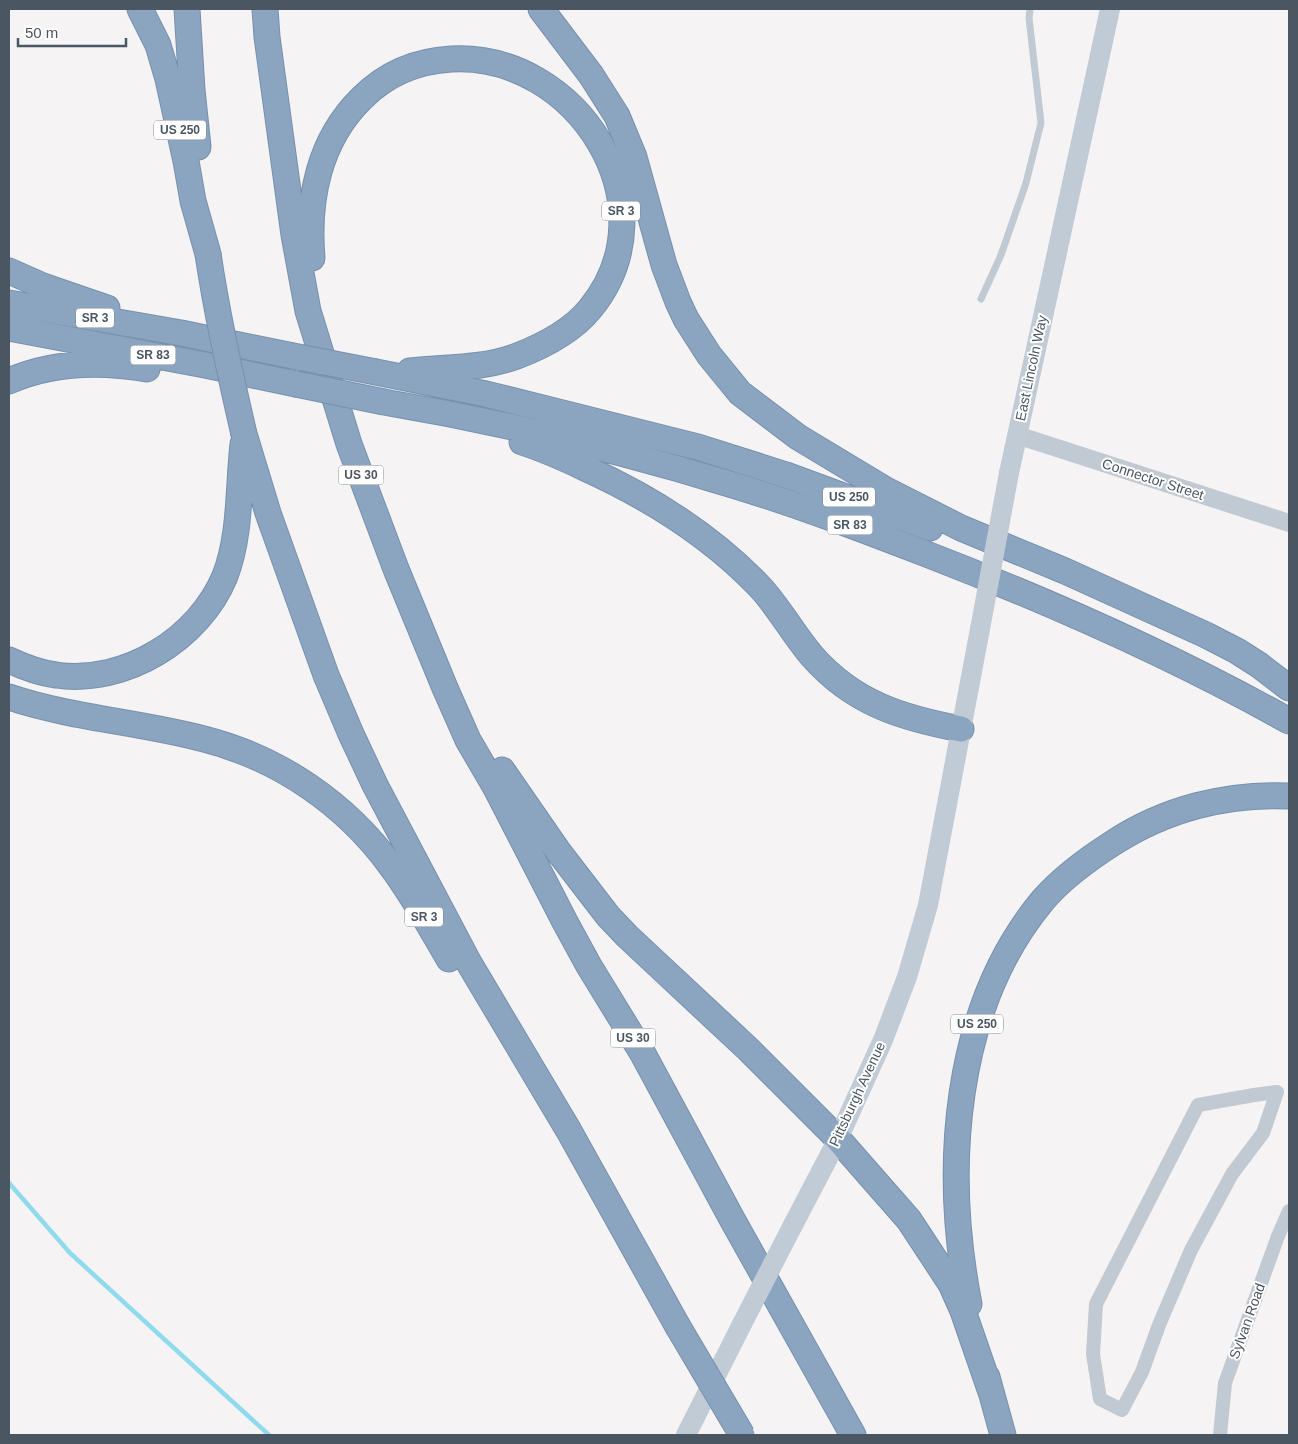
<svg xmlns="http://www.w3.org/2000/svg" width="1298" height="1444" viewBox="0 0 1298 1444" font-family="Arial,sans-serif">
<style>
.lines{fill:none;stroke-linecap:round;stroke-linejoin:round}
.stream{stroke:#90daee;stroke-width:4.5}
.motorway-casing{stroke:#7690ad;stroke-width:27}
.service{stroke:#c1cad2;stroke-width:7}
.minor{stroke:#c1cad2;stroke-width:14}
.tertiary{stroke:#c1cad2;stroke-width:18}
.secondary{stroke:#c1cbd6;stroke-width:20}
.motorway{stroke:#8ba5c1;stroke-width:25}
.motorway-bridge-casing{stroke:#7690ad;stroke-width:27;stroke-linecap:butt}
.secondary-bridge{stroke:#c1cbd6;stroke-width:20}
.motorway-bridge{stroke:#8ba5c1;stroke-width:25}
.labels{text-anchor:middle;stroke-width:4;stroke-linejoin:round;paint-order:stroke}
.shield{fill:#fff;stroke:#808990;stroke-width:1}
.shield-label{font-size:12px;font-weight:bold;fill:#4a5661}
.street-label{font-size:14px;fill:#4a5661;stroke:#fff}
</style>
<rect width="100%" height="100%" fill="#f5f3f3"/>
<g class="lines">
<path class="stream" d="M9,1183L70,1253L269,1435"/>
<defs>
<path id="motorway" d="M140,9L158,45L168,79L186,161L193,201L208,254
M187,9L192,90L198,147
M265,9L267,37L294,235L308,311L349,444L396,569L445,688L468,740L496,788L565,922L589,966L643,1054L732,1219L853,1435
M541,9L591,75L617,116L634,157L664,265L678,302L686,319L709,355L740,393L798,437L886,490L961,528L1065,571L1206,635L1237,651L1259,665L1289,688
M312,258C307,199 319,140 362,98C387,73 417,61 451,59C577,52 675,206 590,309C572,331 543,346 517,356C483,369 445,367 410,371
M9,271L43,286L107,308
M9,303L181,333L288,355
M9,328L205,365L296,384
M376,372L486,394L698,447L786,475L930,528
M9,381C52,362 101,361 147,369
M384,402C502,422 619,450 733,485C799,505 864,530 929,555C1053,603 1173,656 1289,721
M244,434L268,513L326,675L351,734L375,785L469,963L569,1131L677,1325
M522,442C544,449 564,458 585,468C649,497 710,535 759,586C779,607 793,634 812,656C853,703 902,718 961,729
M9,660C24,667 39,673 56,675C125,685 199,639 225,576C241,534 238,488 243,444
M9,697C72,718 140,722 204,739C279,758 346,804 391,866C413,895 430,927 449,959
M502,770L558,851L608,916L627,936L748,1049L838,1139L909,1220L951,1284L963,1311L991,1392
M969,1304C943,1171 952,1009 1043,900C1062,878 1088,859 1113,843C1165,809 1227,793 1289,796
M987,1377L1003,1435"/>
</defs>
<use href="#motorway" class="motorway-casing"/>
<path class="service" d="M981,299L1001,255L1026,183L1041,123L1029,18L1030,9"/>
<path class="minor" d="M1277,1092L1263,1133L1232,1174L1191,1250L1159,1325L1142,1372L1122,1410L1100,1399L1093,1354L1096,1304L1198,1105L1254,1095Z
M1220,1435L1225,1383L1278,1236L1289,1211"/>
<path class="tertiary" d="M1017,435L1289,523"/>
<path class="secondary" d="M1009,473L1110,9
M793,1225L838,1139L883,1040L907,977L928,905L980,629
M686,1435L742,1324"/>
<use href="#motorway" class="motorway"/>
<defs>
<path id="motorway-bridge" d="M208,254C217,315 230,374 244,434
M288,355L376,372
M296,384L384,402
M677,1325L742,1435"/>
</defs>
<use href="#motorway-bridge" class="motorway-bridge-casing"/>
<path class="secondary-bridge" d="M980,629L1009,473
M742,1324L793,1225"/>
<use href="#motorway-bridge" class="motorway-bridge"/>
</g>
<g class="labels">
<g class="shield">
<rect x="154" y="120.5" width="52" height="19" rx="4"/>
<rect x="602" y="201.5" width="38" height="19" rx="4"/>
<rect x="76" y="308.5" width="38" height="19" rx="4"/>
<rect x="130.5" y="345.5" width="45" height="19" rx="4"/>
<rect x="338.5" y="465.5" width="45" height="19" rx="4"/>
<rect x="823" y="487.5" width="52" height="19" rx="4"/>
<rect x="827.5" y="515.5" width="45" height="19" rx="4"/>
<rect x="405" y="907.5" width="38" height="19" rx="4"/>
<rect x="951" y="1014.5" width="52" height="19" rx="4"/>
<rect x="610.5" y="1028.5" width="45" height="19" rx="4"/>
</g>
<g class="shield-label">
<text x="180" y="134">US 250</text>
<text x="621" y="215">SR 3</text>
<text x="95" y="322">SR 3</text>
<text x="153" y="359">SR 83</text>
<text x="361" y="479">US 30</text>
<text x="849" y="501">US 250</text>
<text x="850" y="529">SR 83</text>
<text x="424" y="921">SR 3</text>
<text x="977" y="1028">US 250</text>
<text x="633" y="1042">US 30</text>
</g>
<g class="street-label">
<text transform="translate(1031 368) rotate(-78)" y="5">East Lincoln Way</text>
<text transform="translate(1153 479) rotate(18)" y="5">Connector Street</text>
<text transform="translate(857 1094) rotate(-65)" y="5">Pittsburgh Avenue</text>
<text transform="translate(1247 1321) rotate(-70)" y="5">Sylvan Road</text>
</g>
</g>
<rect width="1298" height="1444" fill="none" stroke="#4a5661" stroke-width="20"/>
<path d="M18 38v8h108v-8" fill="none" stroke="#4a5661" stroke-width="2.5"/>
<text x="25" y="38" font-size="15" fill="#4a5661" stroke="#ffffff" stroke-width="4" paint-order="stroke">50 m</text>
</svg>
